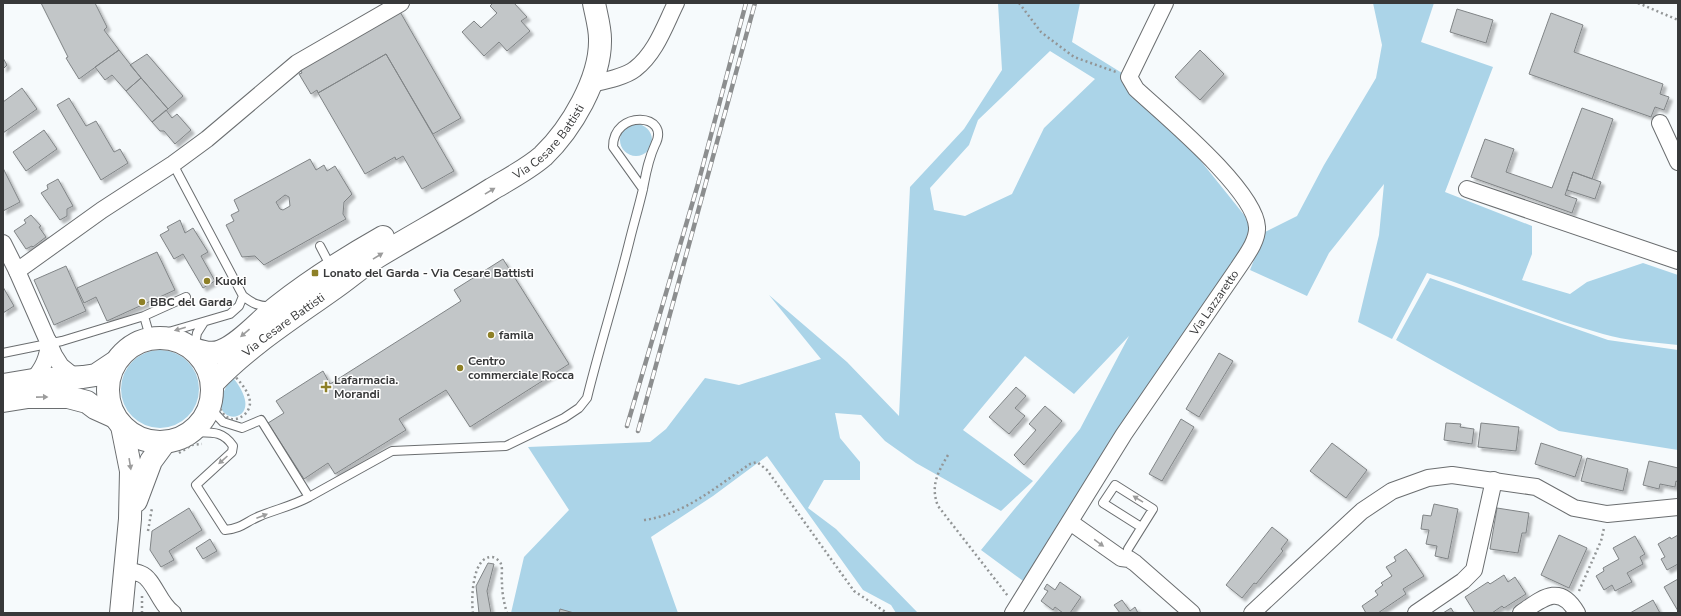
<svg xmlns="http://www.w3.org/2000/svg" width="1681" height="616" viewBox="0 0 1681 616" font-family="'Nunito Sans',sans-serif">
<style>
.green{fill:#abd4e8;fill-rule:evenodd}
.building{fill:#c2c6c8;stroke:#808486;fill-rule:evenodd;filter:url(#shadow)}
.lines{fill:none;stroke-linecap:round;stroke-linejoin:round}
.lane-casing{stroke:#6b6e70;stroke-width:10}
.street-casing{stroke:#6b6e70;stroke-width:18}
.secondary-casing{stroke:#6b6e70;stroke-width:24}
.path{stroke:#929596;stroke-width:2.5;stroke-dasharray:2 3;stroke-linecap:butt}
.lane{stroke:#fff;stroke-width:8}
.street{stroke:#fff;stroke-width:16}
.secondary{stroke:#fff;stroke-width:22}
.rail-casing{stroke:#8c8e8f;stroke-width:4.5}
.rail{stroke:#fff;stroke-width:3;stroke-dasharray:9;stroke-linecap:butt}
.oneway{fill:#9c9c9c}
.poi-dot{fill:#8e8027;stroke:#fff;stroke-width:1.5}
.labels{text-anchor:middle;stroke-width:3;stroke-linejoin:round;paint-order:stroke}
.street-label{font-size:12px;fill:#38393a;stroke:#fff}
.poi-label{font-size:12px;font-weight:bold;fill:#38393a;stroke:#fff;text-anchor:start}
</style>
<defs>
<filter id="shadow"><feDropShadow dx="3.5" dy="3.5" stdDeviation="1" flood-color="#0004"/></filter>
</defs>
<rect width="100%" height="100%" fill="#f6fafc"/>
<path class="green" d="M998,3H1080L1072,42L1122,73L1196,155L1249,221L1248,239L1026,583L981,550L1080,429L1129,336L1074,394L1025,356L963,430L1033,481L1001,511L916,463L885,441L861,415L835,413L840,438L860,462V480H824L808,508L836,529L918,613H896L891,605L863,590L767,456L713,496L651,537L678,613H511L524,557L569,510L528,447L650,442L666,429L705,378L739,385L821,359L769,295L847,362L899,416L910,187L964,129L1002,70ZM1050,51L1095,79L1044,128L1012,194L965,216L934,210L930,188L969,145L978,120Z
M1373,3H1434L1421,42L1493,67L1445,192L1532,226V254L1522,280L1570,294L1587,282L1643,263L1678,275V345C1653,342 1626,341 1603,334C1543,317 1486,292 1427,273L1392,339L1358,322L1379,235L1384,184L1329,253L1307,296L1250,270L1265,232L1297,216L1324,165L1376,78L1382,45Z
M620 140a16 16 0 1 1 32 0a16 16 0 1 1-32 0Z
M1430,278L1608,340L1678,350V450L1559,431L1396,340Z
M121 389a39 39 0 1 1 78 0a39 39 0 1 1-78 0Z
M234,379C264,417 226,426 221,407C219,399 226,388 229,380Z"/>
<path class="building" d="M41,3H95L107,27L104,30L119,50L79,79L66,58L68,57Z
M493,3H514L527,17L521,21L530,31L507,51L499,42L484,56L462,32L474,21L481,28L497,13L490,6Z
M1457,9L1493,20L1486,43L1450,32Z
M399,10L461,118L433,134L386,54L318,93L317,90L311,94L299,74L302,73L299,68Z
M1551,13L1583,25L1574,52L1663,84L1660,94L1669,97L1664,110L1655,107L1651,117L1529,74Z
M119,50L141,78L126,91L112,75L105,80L95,67Z
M1200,50L1224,74L1200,100L1175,77Z
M147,54L183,96L168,109L130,65Z
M386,54L454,171L422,189L403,156L396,160L395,157L365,174L318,93Z
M3,58L7,65L3,69Z
M141,78L168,109L152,122L126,91Z
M22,88L37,109L3,133V102Z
M69,98L86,126L96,121L114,152L120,149L128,163L101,180L57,105Z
M1582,108L1613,119L1592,179L1573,172L1565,195L1577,199L1572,213L1471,177L1485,139L1514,149L1506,172L1552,188Z
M166,110L172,118L177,114L191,130L175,144L164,131H160L152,122Z
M44,130L57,149L26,171L13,152Z
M310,159L316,170L324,165L327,171L335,166L352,194L344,202L343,214L346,219L264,265L255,256L242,257L226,225L234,221L231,215L239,211L234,200ZM285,195L289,197L290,206L283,210L280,209L276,202Z
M3,168L20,202L3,211Z
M1573,172L1601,182L1595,199L1567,190Z
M58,179L73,206L67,209V216L60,220L41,193L48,189L47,185Z
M31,215L41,226L39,227L46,237L33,247L32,246L26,249L14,231L26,223L24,220Z
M180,220L185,233L193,228L208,252L201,256L215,281L203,288L183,254L174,259L160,235L169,230L167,227Z
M157,252L175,290L107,321L96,297L84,303L77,288Z
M503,259L569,364L470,427L446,390L399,419L406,430L335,474L328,463L304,479L268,423L284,413L276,401L323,371L330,384L461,301L454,290Z
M66,266L86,311L54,325L34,280Z
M3,287L14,306L3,313Z
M1219,353L1233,361L1199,417L1186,409Z
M1016,387L1026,396L1015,408L1025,416L1009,434L989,417Z
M1045,406L1062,421L1024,465L1014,455L1036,430L1029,424Z
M1181,419L1194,427L1162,481L1149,474Z
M1446,423L1461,424L1460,427L1474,429L1472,444L1444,440Z
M1481,423L1519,427L1516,451L1478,447Z
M1332,443L1367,470L1346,498L1310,471Z
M1541,443L1582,456L1575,477L1535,464Z
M1587,458L1628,469L1623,491L1581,481Z
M1649,461L1678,468V482L1676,481L1675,487L1660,484L1659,489L1643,485Z
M1434,504L1458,509L1448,559L1435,556L1437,546L1426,544L1429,530L1421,529L1423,515L1431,516Z
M189,508L202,530L169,551L174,560L161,567L150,550L152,531Z
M1497,508L1529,513L1526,533H1522L1518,553L1490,549Z
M1272,527L1288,540L1281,549L1283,551L1256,584L1254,583L1242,598L1226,585Z
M1559,535L1587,548L1569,588L1541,575Z
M1678,535V564L1667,570L1661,559L1665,557L1658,544L1670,537L1671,539Z
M1635,536L1645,554L1640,557L1643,564L1627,573L1632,582L1615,591L1612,585L1604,590L1596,576L1604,571L1603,568L1619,559L1613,548Z
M210,539L217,551L203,559L196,548Z
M1406,549L1424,576L1403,589L1406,594L1378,613H1366L1362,606L1378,595L1375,591L1383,585L1381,583L1392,576L1386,567L1396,561L1394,557Z
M488,563L494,564L487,591L491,613H479L476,586Z
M1504,575L1508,582L1515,577L1526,594L1504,608L1502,606L1492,613H1475L1465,597L1488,582L1490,584Z
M1678,579V611L1664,587Z
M1060,582L1081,597L1070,613H1063L1055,607L1053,610L1041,601L1048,591L1044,589L1047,584L1055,590Z
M1122,600L1130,611L1135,607L1138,613H1120L1114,605Z
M1653,600L1660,613H1630Z
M1451,608L1454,613H1443Z
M560,609L574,613H559Z"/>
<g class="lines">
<defs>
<path id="lane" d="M320,246L331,267
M243,296C252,303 259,307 271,306
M144,316L148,330L155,336L230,314L239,306L243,296L173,164
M194,349L197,333L204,322
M3,353L62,341L144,316L186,297
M209,407L223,422L242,428L261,420L309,497L392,451L506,446L564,418L579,408L587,398C600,345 617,292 630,239C634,223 639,206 643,189C646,173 648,160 655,145C672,113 613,109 613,147L643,189
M190,432C209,433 222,429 233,446L232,452L196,485L225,530C243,528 245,522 260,516C277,509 292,506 309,497
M1129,559L1127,554L1128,549L1153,509L1115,485L1103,503L1141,527"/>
<g id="street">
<path d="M591,84C604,81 625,77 635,69C656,53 665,25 676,3"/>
<path d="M1660,123L1678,162"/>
<path d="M1467,189L1678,261"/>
<path d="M3,243L17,271L54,355L61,366L76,378"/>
<path d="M17,271L102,210L173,164L207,139L297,63L401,3"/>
<path d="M33,380C43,368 48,358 49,342"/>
<path d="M1070,522L1121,558L1129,559L1135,563L1192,613"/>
<path d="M125,570C130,571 136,572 141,574C154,579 159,604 173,613"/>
<path id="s1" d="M1013,613L1124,434L1238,268C1245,257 1258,241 1257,227C1255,190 1164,115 1136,89L1129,77L1165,3"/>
<path d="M1252,613L1362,511L1392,491L1428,478L1452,475L1536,487L1574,508L1607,514L1678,507"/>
<path d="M1416,613L1463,581L1474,570L1494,480"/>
<path d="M1521,613C1543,598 1560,583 1577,613"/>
</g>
<g id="secondary">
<circle cx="160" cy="390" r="52"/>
<path d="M194,349C202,352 212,355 221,351C240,344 261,319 278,306C311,280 346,258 383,237"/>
<path id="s2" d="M212,384C248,346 291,319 333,289C348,279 362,266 377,257C415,234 454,213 492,189C509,179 528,169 543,156C571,129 601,79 600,39C600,27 596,14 594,3"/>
<path d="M3,385L33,380L83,377L96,375L114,363"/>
<path d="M3,401L28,397H68L87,402L95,408L115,417"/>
<path d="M136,501L151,461L165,442"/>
<path d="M121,613L130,519L131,471L122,426"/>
</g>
</defs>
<use href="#lane" class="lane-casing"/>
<use href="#street" class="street-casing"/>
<use href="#secondary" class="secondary-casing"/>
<path class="path" d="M1019,3L1041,32L1074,57L1116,72
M1638,3L1678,20
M119,347L127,340L140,334
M233,374C239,381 250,392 250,403C250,406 248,412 245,414C230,428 215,411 220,394C222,386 228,379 233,374Z
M179,453L192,445L202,444
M948,455C938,472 930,486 938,506L1008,596
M644,520C684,515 717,486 750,464L757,462L767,470L854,591L887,613
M148,531L152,508
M1579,591L1601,541L1604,528
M142,596V613
M473,613C471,600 472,556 492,557C495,557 500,561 501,564C503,569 501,577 502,583C502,593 504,603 507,613"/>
<use href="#lane" class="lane"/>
<use href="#street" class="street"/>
<use href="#secondary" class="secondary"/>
<defs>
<path id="rail" d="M627,426L698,184L746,3
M638,431L755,3"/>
</defs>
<use href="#rail" class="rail-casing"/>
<use href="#rail" class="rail"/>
</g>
<defs><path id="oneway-solid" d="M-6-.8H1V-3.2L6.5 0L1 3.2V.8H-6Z"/></defs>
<g class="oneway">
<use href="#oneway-solid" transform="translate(490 191) rotate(-31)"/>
<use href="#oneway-solid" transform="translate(378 256) rotate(-32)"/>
<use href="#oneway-solid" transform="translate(180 329) rotate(164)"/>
<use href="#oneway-solid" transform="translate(245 333) rotate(140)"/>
<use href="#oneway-solid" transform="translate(42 397) rotate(-1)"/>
<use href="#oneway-solid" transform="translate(223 460) rotate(138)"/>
<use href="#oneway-solid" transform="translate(130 464) rotate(81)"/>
<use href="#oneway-solid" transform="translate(1138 499) rotate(-148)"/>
<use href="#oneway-solid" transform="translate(262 516) rotate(-21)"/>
<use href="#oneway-solid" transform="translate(1099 543) rotate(36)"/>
</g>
<g class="poi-dot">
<rect x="311" y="269" width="8" height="8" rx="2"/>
<circle cx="207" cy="281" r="4"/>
<circle cx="142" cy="302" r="4"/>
<circle cx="491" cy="335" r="4"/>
<circle cx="460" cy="368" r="4"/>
<path d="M324 381h4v4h4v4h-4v4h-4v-4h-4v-4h4z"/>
</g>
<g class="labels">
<g class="street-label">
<text dy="4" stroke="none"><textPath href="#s2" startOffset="417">Via Cesare Battisti</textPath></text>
<text dy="4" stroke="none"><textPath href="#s1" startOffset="370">Via Lazzaretto</textPath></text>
<text dy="4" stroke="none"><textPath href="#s2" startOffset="93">Via Cesare Battisti</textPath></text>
</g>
<g class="poi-label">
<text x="323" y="277">Lonato del Garda - Via Cesare Battisti</text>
<text x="215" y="285">Kuoki</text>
<text x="150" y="306">BBC del Garda</text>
<text x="499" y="339">famila</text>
<text x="468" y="365">Centro<tspan x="468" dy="14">commerciale Rocca</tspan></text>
<text x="334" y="384">Lafarmacia.<tspan x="334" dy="14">Morandi</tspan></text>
</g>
</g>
<rect width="1681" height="616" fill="none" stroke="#38393a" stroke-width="8"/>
</svg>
